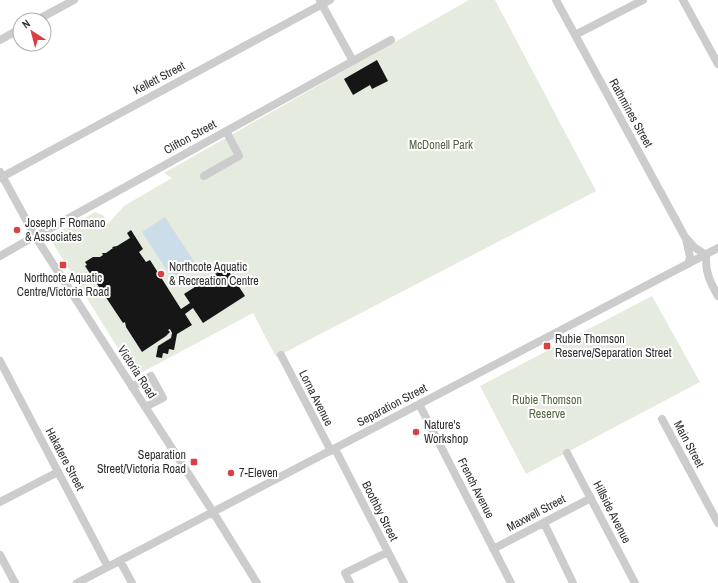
<svg xmlns="http://www.w3.org/2000/svg" width="718" height="583" viewBox="0 0 718 583" font-family="'Archivo Narrow',sans-serif">
<style>
.green{fill:#e5ebde}
.water{fill:#ccddea}
.building{fill:#161616}
.lines{fill:none;stroke-linecap:round;stroke-linejoin:round}
.minor{stroke:#ccc;stroke-width:8}
.poi-dot{fill:#d93f43;stroke:#fff;stroke-width:1.5}
.labels{text-anchor:middle;stroke-width:4;stroke-linejoin:round;paint-order:stroke}
.street-label{font-size:12px;fill:#2f2f2f;stroke:#fff}
.park-label{font-size:12px;fill:#516840;stroke:#fff}
.poi-label{font-size:12px;fill:#2f2f2f;stroke:#fff;text-anchor:start}
</style>
<rect width="100%" height="100%" fill="#fff"/>
<path class="green" d="M469,0H495L596,191L276,357L253,313L135,376L49,237L95,212L103,215L108,224L124,206L172,178L164,173Z
M652,296L700,382L526,474L480,386Z"/>
<path class="water" d="M165,217L195,263L172,278L142,232Z"/>
<path class="building" d="M377,60L388,81L372,89L370,85L353,95L344,79Z
M131,230L143,249L139,252L146,262L150,260L181,309L190,303L184,294L226,267L245,296L203,323L193,308L185,314L192,325L177,334L174,350L169,349L168,354L163,353L162,358L156,357L158,346L171,338L172,333L170,329L168,330L170,332L166,336L142,352L126,327L125,322L123,323L85,266L87,265L85,262L93,257H100L103,255L102,253H106L113,248L112,247L117,246L130,238L127,233Z"/>
<g class="lines">
<path class="minor" d="M556,0L685,237L694,247L706,255
M683,0L718,64
M320,1L353,61
M37,20L74,0
M575,35L643,0
M0,40L20,29
M0,172L35,236L213,512L257,583
M204,176L239,156L226,131
M0,178L330,0
M686,239L690,257L688,264
M706,255C705,272 710,282 718,296
M0,256L35,236L42,233L391,40
M281,355L331,451
M0,361L108,567
M132,387L151,376L163,398L145,407
M419,404L511,583
M662,419L718,523
M335,449L404,583
M567,453L635,583
M0,502L58,472
M544,523L573,583
M493,549L591,498
M0,555L15,583
M120,561L132,583
M77,583L718,248
M350,583L345,573L388,552"/>
</g>
<g class="poi-dot">
<circle cx="17" cy="230" r="4"/>
<rect x="59" y="261" width="8" height="8" rx="2"/>
<circle cx="161" cy="274" r="4"/>
<rect x="543" y="342" width="8" height="8" rx="2"/>
<circle cx="416" cy="432" r="4"/>
<rect x="190" y="458" width="8" height="8" rx="2"/>
<circle cx="231" cy="473" r="4"/>
</g>
<g class="labels">
<g class="street-label">
<text transform="translate(159 78) rotate(-28)" y="4">Kellett Street</text>
<text transform="translate(631 113) rotate(61)" y="4">Rathmines Street</text>
<text transform="translate(190 137) rotate(-29)" y="4">Clifton Street</text>
<text transform="translate(137 372) rotate(57)" y="4">Victoria Road</text>
<text transform="translate(316 398) rotate(63)" y="4">Lorna Avenue</text>
<text transform="translate(392 405) rotate(-28)" y="4">Separation Street</text>
<text transform="translate(689 444) rotate(62)" y="4">Main Street</text>
<text transform="translate(65 459) rotate(62)" y="4">Hakatere Street</text>
<text transform="translate(476 488) rotate(63)" y="4">French Avenue</text>
<text transform="translate(380 511) rotate(63)" y="4">Boothby Street</text>
<text transform="translate(612 512) rotate(63)" y="4">Hillside Avenue</text>
<text transform="translate(536 513) rotate(-28)" y="4">Maxwell Street</text>
</g>
<g class="park-label">
<text x="441" y="149">McDonell Park</text>
<text x="547" y="404">Rubie Thomson<tspan x="547" dy="14">Reserve</tspan></text>
</g>
<g class="poi-label">
<text x="25" y="227">Joseph F Romano<tspan x="25" dy="14">&amp; Associates</tspan></text>
<text x="169" y="271">Northcote Aquatic<tspan x="169" dy="14">&amp; Recreation Centre</tspan></text>
<text x="63" y="282" text-anchor="middle">Northcote Aquatic<tspan x="63" dy="14">Centre/Victoria Road</tspan></text>
<text x="555" y="343">Rubie Thomson<tspan x="555" dy="14">Reserve/Separation Street</tspan></text>
<text x="424" y="429">Nature's<tspan x="424" dy="14">Workshop</tspan></text>
<text x="186" y="459" text-anchor="end">Separation<tspan x="186" dy="14">Street/Victoria Road</tspan></text>
<text x="239" y="477">7-Eleven</text>
</g>
</g>
<g transform="translate(32 32) rotate(324)"><circle r="19" fill="#ffffff" stroke="#acacac"/>
<path d="M0-3L7 15L0 10L-7 15Z" fill="#d93f43"/>
<text y="-6" font-size="11" font-weight="bold" text-anchor="middle" fill="#2f2f2f">N</text>
</g>
</svg>
